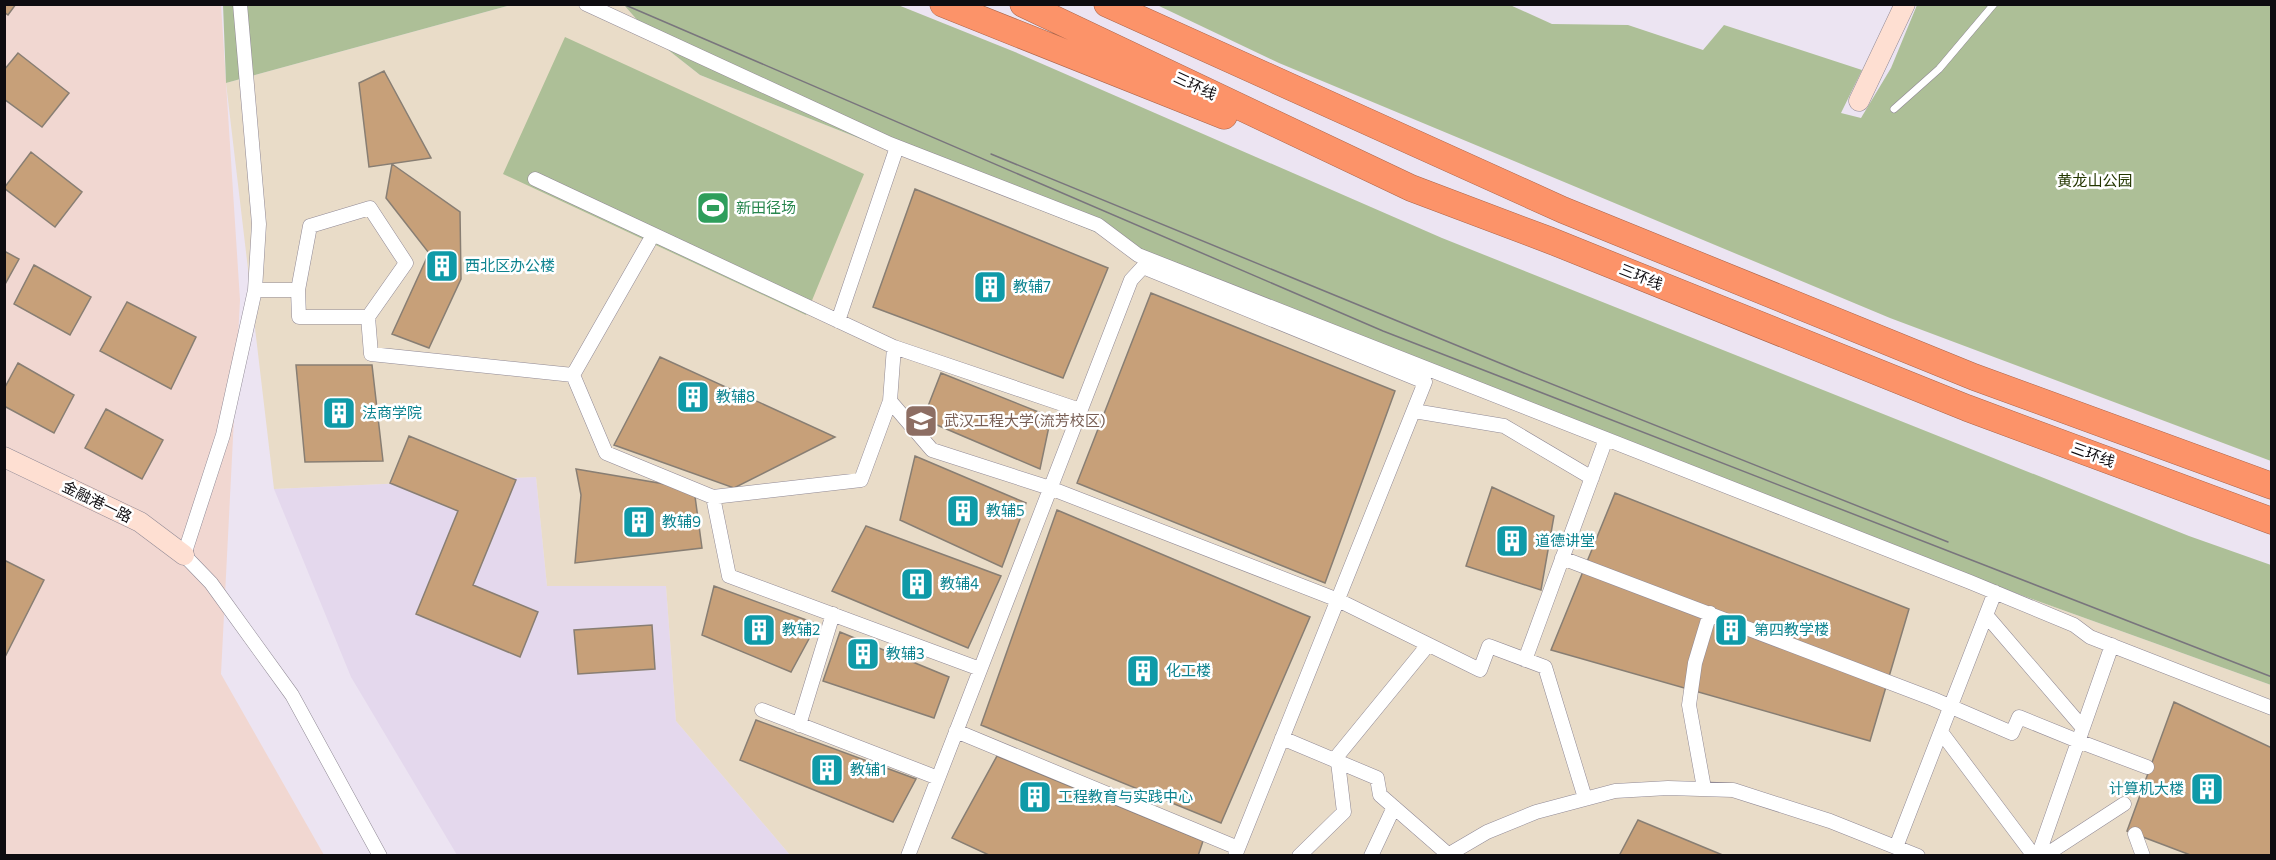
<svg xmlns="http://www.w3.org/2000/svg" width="2276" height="860" viewBox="0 0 2276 860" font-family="Commissioner,'Noto Sans SC',sans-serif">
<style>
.commercial{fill:#f1d7d1}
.built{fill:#e4d8ed}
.education{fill:#e9dcc8}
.green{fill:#adbf97}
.building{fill:#c7a079;stroke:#887e73;stroke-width:1.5}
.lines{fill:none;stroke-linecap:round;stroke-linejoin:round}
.lane-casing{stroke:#908995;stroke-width:8}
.street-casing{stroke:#908995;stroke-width:15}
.secondary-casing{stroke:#908995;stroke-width:21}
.highway-casing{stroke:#a9644a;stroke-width:27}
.lane{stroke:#fff;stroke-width:7}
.street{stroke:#fff;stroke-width:14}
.secondary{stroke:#fedfd2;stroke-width:20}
.highway{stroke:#fc9369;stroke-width:26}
.tram{stroke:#79757d;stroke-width:1.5}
.labels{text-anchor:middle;stroke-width:5;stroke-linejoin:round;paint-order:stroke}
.street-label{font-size:15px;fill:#0e0c10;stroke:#fff}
.park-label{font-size:15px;fill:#233600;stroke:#fff}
.leisure-label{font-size:15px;fill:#27864d;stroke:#fff;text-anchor:start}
.culture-label{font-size:15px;fill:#0d838f;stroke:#fff;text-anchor:start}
.education-label{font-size:15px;fill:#785e54;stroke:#fff;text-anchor:start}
</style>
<rect width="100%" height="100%" fill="#ece4f2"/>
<path class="commercial" d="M5,5H221L240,300L221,674L324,855L5,856Z"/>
<path class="built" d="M536,477L547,586H666L676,721L790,855H457L351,677L274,489Z"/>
<path class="education" d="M511,5H624L653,38L700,75L1128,245L2010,591L2271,685V855H790L676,721L666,586H547L536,477L274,489L226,83Z"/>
<path class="green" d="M223,4L511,5L226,83Z
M624,5H898L1015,52L1442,238L2189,536L2271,565V685L2010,591L1128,245L700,75L653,38Z
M1157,5H1510L1552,24L1628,25L1703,50L1724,25L1862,70L1841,113L1861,118L1891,68L1917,5H2271V461L1890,318L1279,63Z
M565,37L864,174L806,315L503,174Z"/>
<path class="building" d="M4,4H16L8,15L4,12Z
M18,53L69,93L42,127L4,99V70Z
M384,71L431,158L369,167L359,83Z
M31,152L82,192L55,227L4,188Z
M392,164L460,212L461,279L429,348L392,334L429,253L386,198Z
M915,189L1108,268L1063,378L873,307Z
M4,251L19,259L4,286Z
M34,265L91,297L70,335L14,304Z
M1151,293L1395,391L1325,583L1077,483Z
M127,302L196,337L171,389L100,351Z
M660,357L835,437L734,488L614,445Z
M18,363L74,395L54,433L4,406V389Z
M296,365H372L383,461L305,462Z
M941,373L1051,417L1040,469L923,419Z
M106,409L163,440L142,479L85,448Z
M409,436L516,480L473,585L538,612L520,657L416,614L458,511L390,483Z
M915,456L1026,503L1002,567L900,520Z
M576,469L694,489L702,548L575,563L581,495Z
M1492,487L1554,516L1541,590L1466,566Z
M1615,493L1909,609L1870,741L1551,650Z
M1057,510L1310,617L1221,823L981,725Z
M866,526L1001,576L968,648L832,591Z
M4,560L44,580L4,659Z
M714,586L817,624L791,672L702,635Z
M652,625L655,669L578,674L574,630Z
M840,632L949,677L934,718L823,681Z
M2174,702L2272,748V856H2193L2127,831Z
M756,720L916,779L893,822L740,760Z
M997,756L1203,841L1198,856H991L952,838Z
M1638,820L1725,856H1619Z"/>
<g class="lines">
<defs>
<path id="lane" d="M1894,109L1939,69L1994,4"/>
<path id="street" d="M240,4L259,224L255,290L223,435L184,555L211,583L292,695L380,856
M586,4L890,144L1098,225L1138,255L1970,582L2074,625L2090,637L2272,708
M535,179L894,347L1080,410
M255,290H298
M368,317H299L298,290L310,226L370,208L406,263L368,317L371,354L573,375
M838,321L897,147
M573,375L606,453L713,497L861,480L890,401L894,347
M573,375L649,242
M890,401L932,450L1050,488L1338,600L1480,670L1489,646L1545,667L1585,798
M1414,411L1504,426L1592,478
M713,497L729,576L980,669
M1562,558L1933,699L2012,733L2019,717L2078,741L2147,767
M1986,615L2083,728
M1525,660L1606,439
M762,710L938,778
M799,725L833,614
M956,731L1238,848
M1941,732L2034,856
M1282,738L1377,778L1380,795L1450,856
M1334,760L1428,645
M1704,788L1689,705L1695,663L1710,613
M2135,834L2143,856
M1896,847L1995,592
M908,856L1131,280L1143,267L1425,382L1235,856
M1299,856L1344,812L1338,762
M1371,856L1394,807
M1446,856L1487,832L1536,812L1615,791L1668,788L1733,790L1830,821L1918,856
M2038,856L2112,645
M2044,856L2124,804"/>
<path id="secondary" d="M1859,101L1905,4
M4,457L140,522L184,555"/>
<path id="highway" d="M943,4L1224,116
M1023,4L1411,188L1549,240L1967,408L2272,521
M1107,4L1563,210L1974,377L2272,486"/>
</defs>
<use href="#lane" class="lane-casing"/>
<use href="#street" class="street-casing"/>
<use href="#secondary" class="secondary-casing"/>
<use href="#highway" class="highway-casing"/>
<use href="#lane" class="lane"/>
<use href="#street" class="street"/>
<use href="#secondary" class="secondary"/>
<use href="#highway" class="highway"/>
<path class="tram" d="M623,4L1383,331L2272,677
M991,154L1524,373L1948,542"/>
</g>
<defs>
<symbol id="stadium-square" viewBox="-11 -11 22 22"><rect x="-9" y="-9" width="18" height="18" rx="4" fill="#2e9e5b" stroke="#fff"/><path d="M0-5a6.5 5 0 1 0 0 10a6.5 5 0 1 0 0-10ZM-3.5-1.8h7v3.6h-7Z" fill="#fff"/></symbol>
<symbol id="building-square" viewBox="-11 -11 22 22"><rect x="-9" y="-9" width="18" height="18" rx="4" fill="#0f9aa8" stroke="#fff"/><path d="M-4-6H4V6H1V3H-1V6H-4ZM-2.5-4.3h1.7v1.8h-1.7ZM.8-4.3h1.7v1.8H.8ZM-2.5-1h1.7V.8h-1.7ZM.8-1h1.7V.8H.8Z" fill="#fff"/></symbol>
<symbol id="university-square" viewBox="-11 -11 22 22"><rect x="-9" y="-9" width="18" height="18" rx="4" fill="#8d6e63" stroke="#fff"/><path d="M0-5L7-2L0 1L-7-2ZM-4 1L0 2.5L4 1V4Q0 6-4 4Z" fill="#fff"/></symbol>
</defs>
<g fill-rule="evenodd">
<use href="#stadium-square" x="694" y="189" width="38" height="38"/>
<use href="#building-square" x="423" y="247" width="38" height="38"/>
<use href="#building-square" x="971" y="268" width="38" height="38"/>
<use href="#building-square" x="674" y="378" width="38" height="38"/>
<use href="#building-square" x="320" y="394" width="38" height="38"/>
<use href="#university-square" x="902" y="402" width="38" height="38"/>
<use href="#building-square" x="944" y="492" width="38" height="38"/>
<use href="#building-square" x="620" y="503" width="38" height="38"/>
<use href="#building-square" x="1493" y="522" width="38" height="38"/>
<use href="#building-square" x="898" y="565" width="38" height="38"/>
<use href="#building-square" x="740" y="611" width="38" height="38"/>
<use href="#building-square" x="1712" y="611" width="38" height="38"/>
<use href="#building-square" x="844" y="635" width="38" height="38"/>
<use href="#building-square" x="1124" y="652" width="38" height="38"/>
<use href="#building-square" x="808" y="751" width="38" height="38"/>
<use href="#building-square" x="2188" y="770" width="38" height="38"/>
<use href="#building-square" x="1016" y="778" width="38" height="38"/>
</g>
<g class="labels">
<g class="street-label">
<text transform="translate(1195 86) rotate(25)" y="5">三环线</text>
<text transform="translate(1641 277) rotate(22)" y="5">三环线</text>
<text transform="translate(2093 455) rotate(20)" y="5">三环线</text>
<text transform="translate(97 502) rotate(26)" y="5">金融港一路</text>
</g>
<g class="park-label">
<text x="2095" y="186">黄龙山公园</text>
</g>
<g class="leisure-label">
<text x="736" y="213">新田径场</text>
</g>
<g class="culture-label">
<text x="465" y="271">西北区办公楼</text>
<text x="1013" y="292">教辅7</text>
<text x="716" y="402">教辅8</text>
<text x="362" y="418">法商学院</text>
<text x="986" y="516">教辅5</text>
<text x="662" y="527">教辅9</text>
<text x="1535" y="546">道德讲堂</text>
<text x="940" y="589">教辅4</text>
<text x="782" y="635">教辅2</text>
<text x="1754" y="635">第四教学楼</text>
<text x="886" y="659">教辅3</text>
<text x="1166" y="676">化工楼</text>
<text x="850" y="775">教辅1</text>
<text x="2184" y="794" text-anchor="end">计算机大楼</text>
<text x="1058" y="802">工程教育与实践中心</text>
</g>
<g class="education-label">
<text x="944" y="426">武汉工程大学(流芳校区)</text>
</g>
</g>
<rect width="2276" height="860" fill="none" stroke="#0e0c10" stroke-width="12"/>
</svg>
